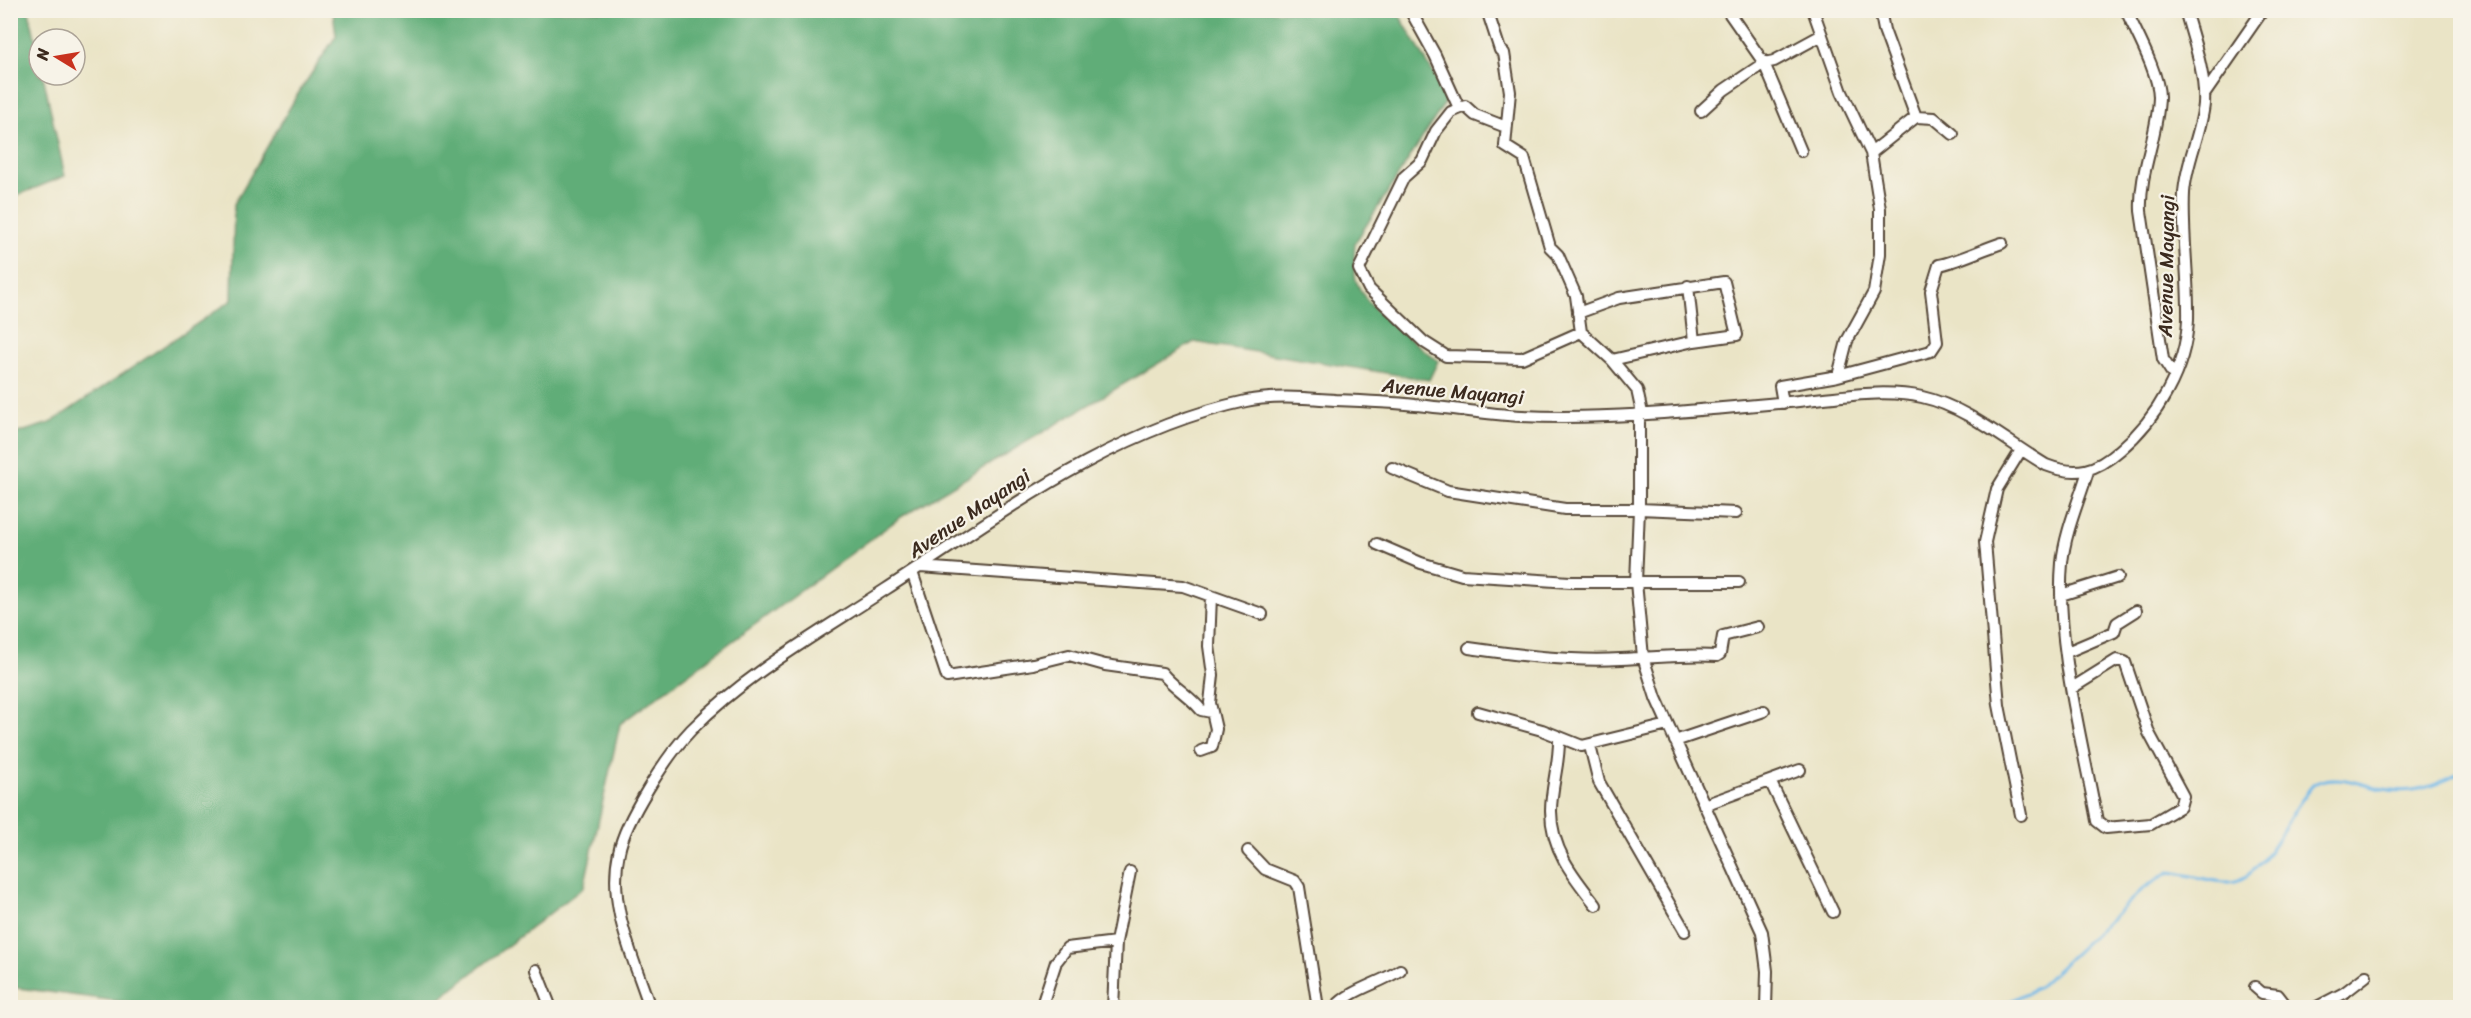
<svg xmlns="http://www.w3.org/2000/svg" width="2471" height="1018" viewBox="0 0 2471 1018" font-family="Sriracha,sans-serif">
<style>
.forest{fill:#60ad78;stroke:#4e6c4b;stroke-width:1.5}
.lines{fill:none;stroke-linecap:round;stroke-linejoin:round}
.stream{stroke:#71b9e9;stroke-width:3}
.minor-casing{stroke:#554637;stroke-width:14}
.minor{stroke:#fff;stroke-width:10}
.labels{text-anchor:middle;stroke-width:4.5;stroke-linejoin:round;paint-order:stroke}
.street-label{font-size:20px;fill:#3b2a1e;stroke:#f7f3e8}
</style>
<rect width="100%" height="100%" fill="#f7f3e8"/>
<filter id="ink" filterUnits="userSpaceOnUse"><feTurbulence type="fractalNoise" baseFrequency=".0167" numOctaves="2"/><feDisplacementMap in="SourceGraphic" scale="12" xChannelSelector="R" yChannelSelector="G"/><feConvolveMatrix kernelMatrix="1 2 1 2 8 2 1 2 1" color-interpolation-filters="sRGB"/></filter>
<filter id="wash" filterUnits="userSpaceOnUse"><feTurbulence type="fractalNoise" baseFrequency=".008" numOctaves="4" result="noise"/><feDisplacementMap in="SourceGraphic" scale="24" xChannelSelector="R" yChannelSelector="G"/><feGaussianBlur stdDeviation="1.35" result="paint"/><feColorMatrix in="noise" values="0 0 0 0 0 0 0 0 0 0 0 0 0 0 0 0 0 1.4 0 .05"/><feComposite in="paint" operator="in"/></filter>
<g filter="url(#wash)">
<rect width="100%" height="100%" fill="#eae4c6"/>
<path class="forest" d="M11,10L29,11L39,55V75H43L65,176L11,198Z
M333,11H1397L1448,98L1355,243C1354,255 1353,268 1356,280C1365,310 1414,341 1438,361L1429,380L1194,342L901,517L620,724L584,887L428,1007L170,1008L11,987V435L50,423L232,300L234,204L296,97L336,36Z"/>
<g class="lines">
<path class="stream" d="M1996,1008L2039,987L2144,888L2169,872C2185,874 2214,882 2228,882C2262,882 2285,820 2304,797C2307,793 2311,785 2316,783C2337,773 2357,784 2378,788C2410,795 2432,788 2460,773"/>
</g>
</g>
<g filter="url(#ink)">
<g class="lines">
<defs>
<path id="minor" d="M1410,10L1435,55L1459,108
M1487,10L1500,50L1504,53L1510,92L1505,146L1524,158L1550,247L1558,255L1576,296L1581,332L1612,360L1637,390L1642,413
M1727,10L1764,63L1774,61L1822,35
M1813,10L1842,92L1871,153L1880,209V254L1874,292L1847,341L1838,376
M1880,10L1884,30L1916,117
M2126,10C2136,33 2159,73 2159,97C2158,136 2139,171 2141,211L2163,359L2174,376
M2204,95L2263,10
M1701,111L1724,90L1764,63L1801,151
M1506,127L1475,115L1465,106L1451,112L1436,131L1422,161L1404,177L1359,269L1369,289L1424,342L1446,356L1522,358L1581,332
M1871,153L1916,117L1934,118L1953,134
M1688,286L1694,341
M1578,313L1619,298L1724,282L1737,335L1694,341L1612,360
M1783,403L1780,386L1838,376L1931,351L1937,342L1931,291L1939,265C1956,262 1983,249 2002,243
M1639,413V509L1636,582L1643,657L1656,698L1762,932L1767,971L1766,1008
M1392,468L1448,491L1565,509H1639L1736,513
M1377,544L1421,563L1462,575L1570,582H1739
M920,567L1183,586L1262,614
M912,572L947,677L1033,664L1069,655L1105,665L1162,673C1173,687 1189,695 1201,710L1211,712
M2061,595L2118,577
M1469,648C1518,655 1571,662 1621,659C1653,658 1684,654 1717,656L1720,654L1723,636L1758,627
M2067,652L2114,632L2117,623L2136,611
M2072,688L2117,660L2125,662L2149,733L2183,796L2180,807L2151,824L2106,828L2097,821C2083,744 2055,640 2062,563C2065,532 2079,501 2088,471
M1478,712L1542,730L1582,746L1668,725
M1559,737C1560,763 1551,786 1551,811C1551,849 1573,876 1596,905
M1675,741L1764,711
M1590,746L1599,782L1685,931
M1201,751L1212,747L1216,729L1210,703L1213,675L1209,646L1211,596
M1770,781L1833,912
M1704,805L1800,770
M2021,815L1999,705L1985,542L1997,489L2021,450
M1248,851L1265,869L1295,881L1299,887L1318,1008
M536,970L551,1008
M2255,987L2262,993L2278,995L2288,1008
M650,1008C634,958 607,906 619,852C625,820 668,754 691,730C747,673 819,633 886,589C1000,515 1110,430 1246,401C1276,395 1306,398 1335,400C1362,401 1389,402 1415,405C1451,408 1486,414 1522,416C1610,420 1701,410 1789,402C1831,398 1880,388 1922,397C1967,407 2007,442 2046,465C2077,477 2096,471 2120,450C2157,419 2186,369 2188,320C2189,277 2182,235 2184,193C2186,162 2201,134 2204,104C2206,74 2193,39 2185,10
M1041,1008L1056,962L1067,948L1116,942
M1113,1008L1116,942L1130,872
M1334,1008C1353,988 1377,985 1400,970
M2315,1008L2344,993L2366,976"/>
</defs>
<use href="#minor" class="minor-casing"/>
<use href="#minor" class="minor"/>
</g>
</g>
<g class="labels">
<g class="street-label">
<text transform="translate(2166 266) rotate(-89)" y="7">Avenue Mayangi</text>
<text transform="translate(1453 391) rotate(5)" y="7">Avenue Mayangi</text>
<text transform="translate(969 513) rotate(-34)" y="7">Avenue Mayangi</text>
</g>
</g>
<rect width="2471" height="1018" fill="none" stroke="#f7f3e8" stroke-width="36"/>
<g transform="translate(57 57) rotate(281)"><circle r="28" fill="#f7f3e8" stroke="#aca397" stroke-width="1.5"/>
<path d="M0-4.5L10 22L0 15L-10 22Z" fill="#c8321e"/>
<text y="-9" font-size="16" font-weight="bold" text-anchor="middle" fill="#3b2a1e">N</text>
</g>
</svg>
